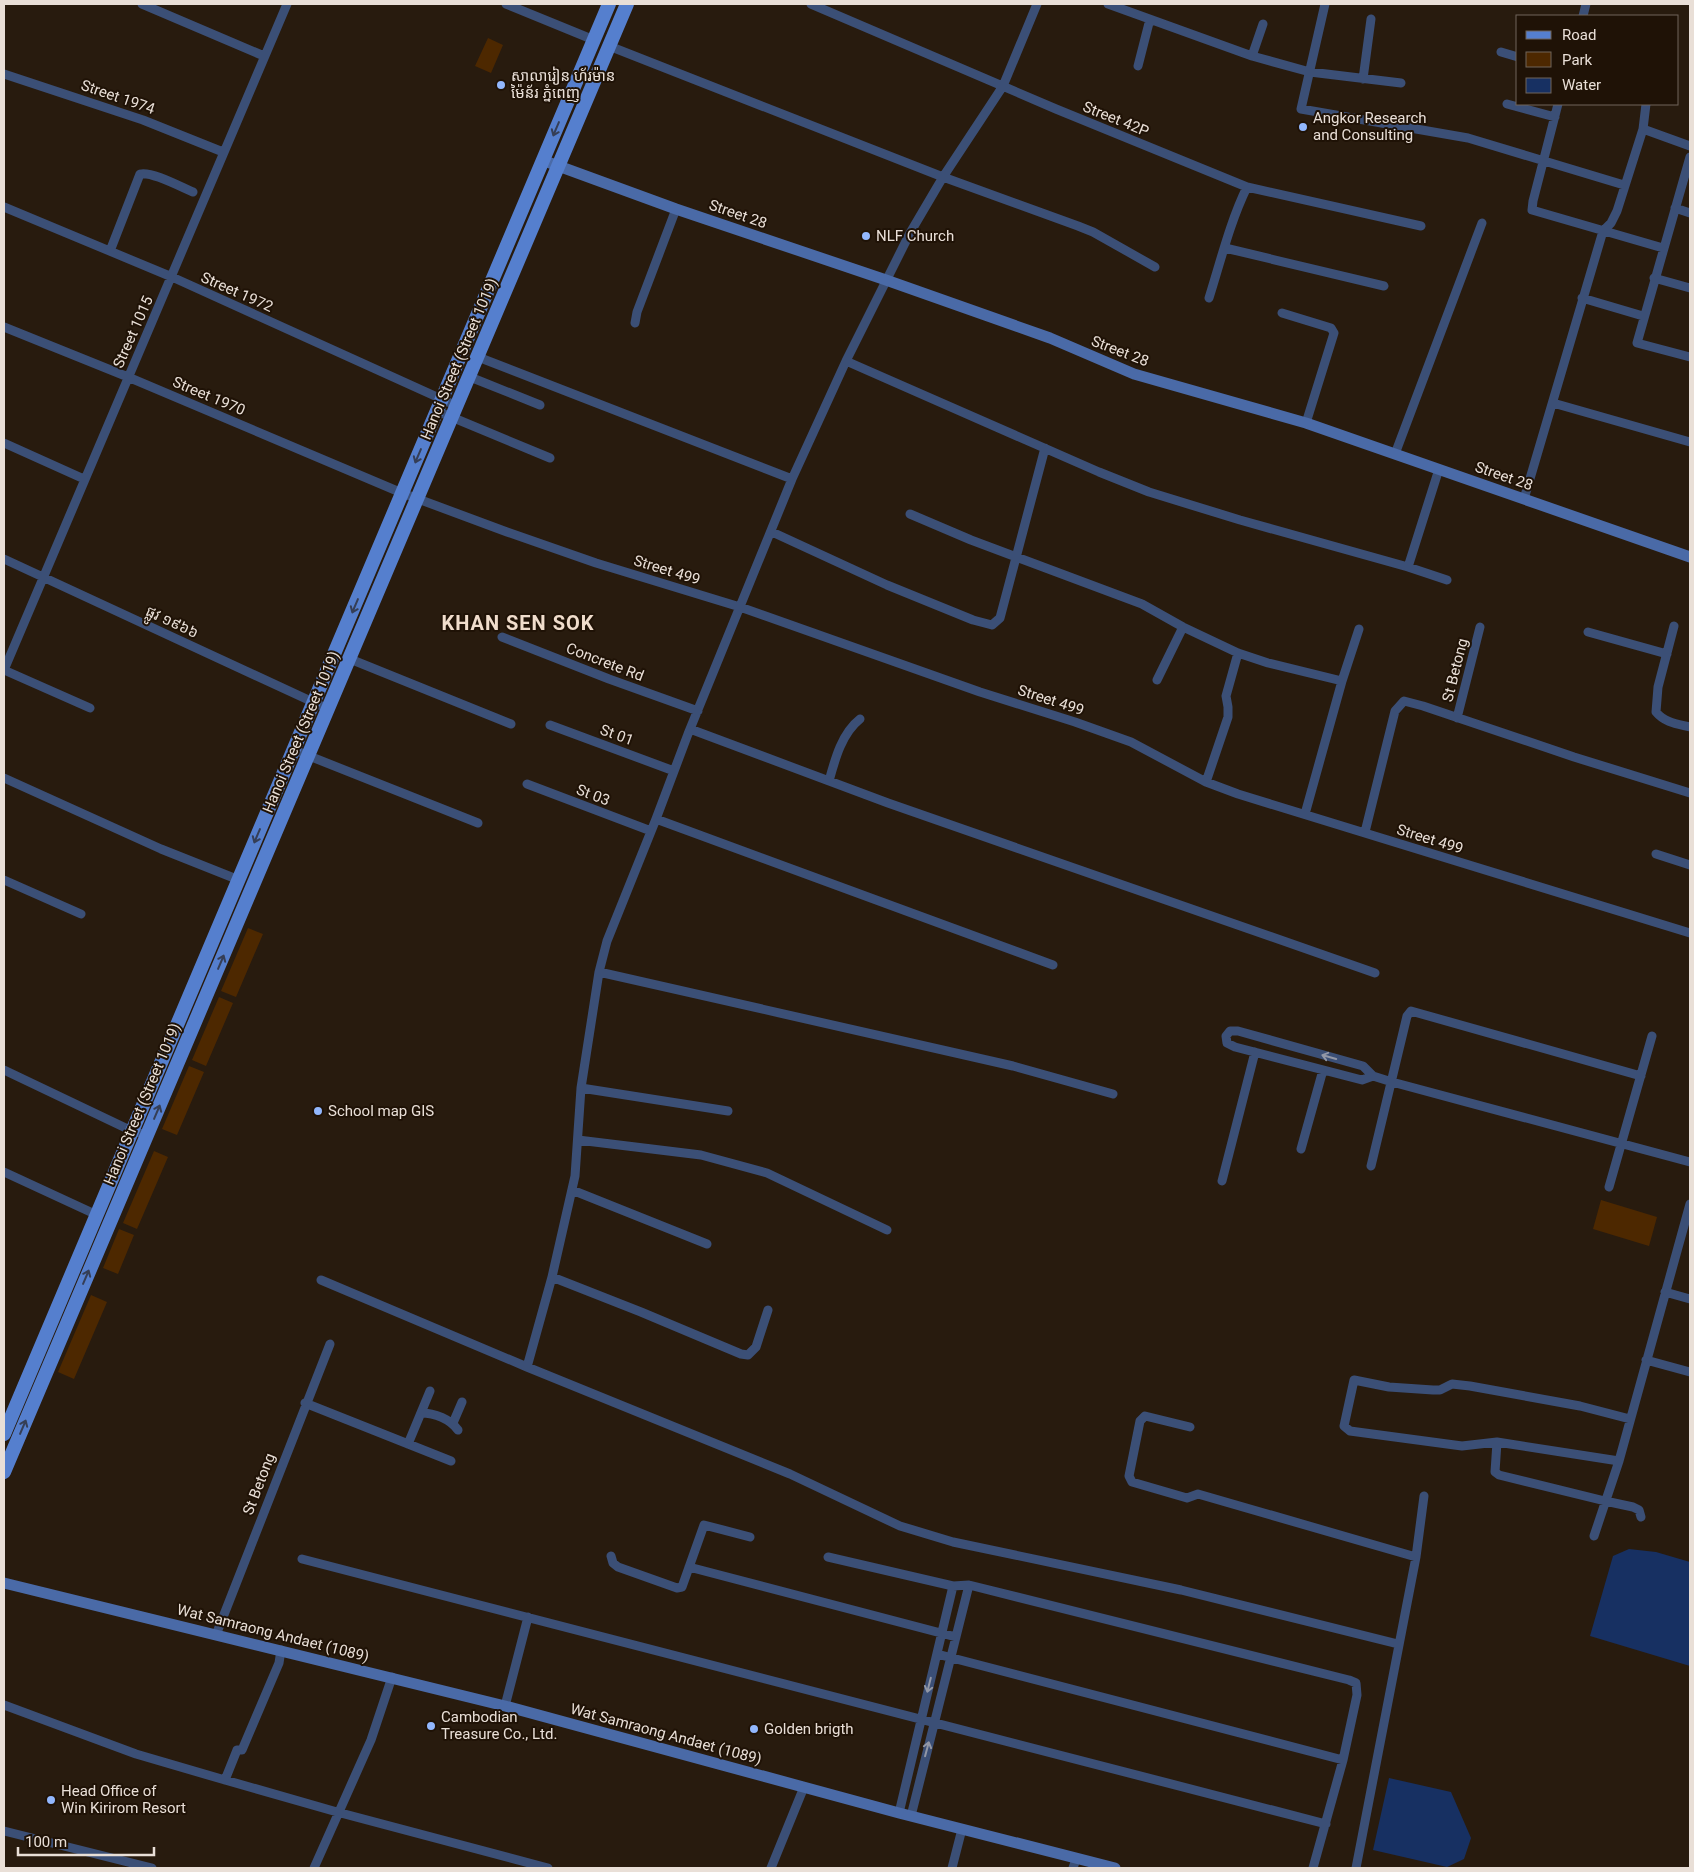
<svg xmlns="http://www.w3.org/2000/svg" width="1694" height="1872" viewBox="0 0 1694 1872" font-family="Roboto,'Noto Sans Khmer',sans-serif">
<style>
.green{fill:#4d2800}
.water{fill:#173062}
.lines{fill:none;stroke-linecap:round;stroke-linejoin:round}
.street{stroke:#3b4f76;stroke-width:9}
.secondary{stroke:#4a6aa7;stroke-width:11}
.primary{stroke:#557fce;stroke-width:14}
.oneway{stroke:#353e56}
.oneway2{stroke:#9297a6}
.poi-dot{fill:#92b7fd;stroke:#1f1206;stroke-width:2}
.labels{text-anchor:middle;stroke-width:4;stroke-linejoin:round;paint-order:stroke}
.poi-label{font-size:15px;fill:#e9dfd7;stroke:#1f1206;text-anchor:start}
.street-label{font-size:15px;fill:#e9dfd7;stroke:#1f1206}
.district-label{font-size:20px;font-weight:bold;letter-spacing:1px;fill:#f0ddcc;stroke:#1f1206}
</style>
<rect width="100%" height="100%" fill="#281b0e"/>
<path class="green" d="M488,38L503,45L491,73L475,66Z
M248,928L263,934L236,997L221,991Z
M219,997L233,1003L206,1066L192,1060Z
M189,1066L204,1072L177,1135L162,1129Z
M154,1151L168,1157L137,1229L123,1223Z
M1601,1200L1657,1217L1649,1246L1593,1229Z
M119,1229L134,1235L118,1274L103,1268Z
M91,1295L107,1302L74,1379L58,1372Z"/>
<path class="water" d="M1629,1549L1656,1552L1690,1562V1666L1590,1636L1613,1556Z
M1389,1778L1451,1792L1471,1838L1464,1859L1447,1867L1373,1850Z"/>
<g class="lines">
<path class="street" d="M142,4L264,56
M506,4L594,40
M811,4L1056,109L1247,187L1421,226
M1108,4L1252,56L1310,72L1401,83
M1325,4L1301,109L1468,138L1624,185
M1583,16L1586,4
M609,46L943,177L1078,226L1093,232L1155,267
M1501,52L1518,57
M1252,56L1263,24
M1138,66L1150,19
M4,74L143,120L223,152
M1363,79L1371,19
M1507,104L1555,117
M1558,104L1533,201L1532,210L1663,248
M1643,129L1690,146
M1690,157L1637,343L1690,357
M4,207L172,277L457,406
M1675,208L1690,213
M1225,248L1384,286
M110,251L140,174C152,171 181,187 193,192
M1654,278L1690,288
M1209,298C1221,260 1230,222 1247,187
M1582,298L1643,316
M1282,313L1331,328L1334,333L1306,423
M635,323L637,312L676,209
M4,327L128,377L402,493L507,532L596,563L740,607L980,692L1075,722L1131,742L1206,782L1238,794L1690,933
M478,357L792,479
M846,361L1099,472L1149,492L1240,520L1408,567L1447,580
M470,377L540,405
M1553,403L1690,442
M437,411L550,458
M4,443L84,479
M1395,454L1482,223
M1524,499L1603,231L1611,223L1617,211L1643,129L1646,104
M910,514L971,540L1142,604L1183,627L1238,653L1268,663L1342,681L1305,814
M772,532L887,585L973,620L992,625L1000,618L1045,448
M4,559L328,709
M1408,567L1439,469
M1674,626L1658,687L1656,712C1665,723 1678,724 1690,727
M1588,632L1667,654
M502,637L609,679L698,711
M350,659L511,724
M4,670L287,4
M4,670L90,708
M1157,680L1183,627
M1342,681L1359,629
M1457,718L1480,627
M550,725L674,771
M690,729L888,803L1375,973
M294,750L478,823
M4,778L161,849L239,880
M829,781C835,759 842,733 860,719
M1206,782L1228,717V707L1226,696L1238,653
M527,784L651,831
M656,819L1053,965
M1365,832L1395,711L1404,701L1423,706L1574,757L1690,793
M1656,854L1690,865
M4,880L81,914
M599,972L1013,1066L1113,1094
M4,1070L132,1131L147,1135
M1373,1076L1362,1080L1235,1047L1227,1043L1226,1036L1230,1031H1238L1363,1066L1373,1076L1392,1082L1690,1162
M581,1088L728,1111
M578,1140L701,1155L767,1173L887,1230
M1301,1149L1323,1070
M1371,1166L1407,1016L1411,1011L1641,1076
M4,1172L97,1215
M1222,1181L1255,1052
M1609,1187L1652,1036
M572,1190L707,1244
M552,1277L641,1312L741,1354L748,1355L756,1347L768,1310
M321,1280L527,1367L790,1474L900,1526L953,1542L1181,1590L1398,1644
M1665,1292L1690,1299
M1646,1360L1690,1372
M527,1367L552,1277L575,1176L581,1088L599,972L607,941L656,819L688,734L792,479L846,361L910,233L943,177L1003,86L1037,4
M305,1403L451,1461
M421,1413C435,1413 450,1419 458,1430
M453,1423L462,1402
M1190,1427L1145,1416L1140,1421L1129,1476L1132,1482L1187,1498L1198,1494L1416,1557
M1497,1442L1495,1472L1499,1475L1605,1501L1633,1507L1639,1510L1641,1517
M408,1444L430,1391
M1619,1461L1497,1442L1462,1446L1350,1431L1344,1426L1354,1380L1389,1387L1433,1390H1440L1452,1384L1470,1386L1580,1406L1630,1419
M1594,1536L1619,1461L1690,1204
M611,1556L613,1563L618,1567L677,1588L682,1587L704,1525L750,1537
M828,1557L953,1586L969,1585L1349,1680L1356,1683L1357,1695L1343,1760L1313,1868
M302,1559L1326,1824
M689,1567L956,1637
M216,1635L330,1344
M937,1654L1343,1760
M4,1705L136,1754L225,1780L337,1812L548,1868
M505,1706L528,1617
M225,1780L237,1750H242L279,1663L281,1650
M899,1813L953,1586
M911,1816L969,1585
M4,1831L152,1868
M314,1868L371,1740L392,1677
M771,1868L804,1787
M952,1868L962,1829
M1073,1868L1076,1859
M1356,1868L1416,1557L1424,1496"/>
<path class="secondary" d="M542,160L676,209L886,280L1050,338L1134,374L1306,423L1690,557
M4,1583L505,1706L899,1813L1115,1868"/>
<path class="primary" d="M4,1434L609,4
M4,1472L627,4"/>
</g>
<defs><path id="oneway-shaft" d="M-6 0H5M1.5-3L5.5 0L1.5 3" fill="none" stroke-width="1.6" stroke-linecap="round" stroke-linejoin="round" transform="scale(1.25)"/></defs>
<g class="oneway">
<use href="#oneway-shaft" transform="translate(556 129) rotate(113)"/>
<use href="#oneway-shaft" transform="translate(418 456) rotate(113)"/>
<use href="#oneway-shaft" transform="translate(355 606) rotate(113)"/>
<use href="#oneway-shaft" transform="translate(257 836) rotate(113)"/>
<use href="#oneway-shaft" transform="translate(221 962) rotate(-67)"/>
<use href="#oneway-shaft" transform="translate(157 1112) rotate(-67)"/>
<use href="#oneway-shaft" transform="translate(86 1277) rotate(-67)"/>
<use href="#oneway-shaft" transform="translate(23 1427) rotate(-67)"/>
</g>
<g class="oneway2">
<use href="#oneway-shaft" transform="translate(1329 1057) rotate(-164)"/>
<use href="#oneway-shaft" transform="translate(929 1685) rotate(104)"/>
<use href="#oneway-shaft" transform="translate(927 1749) rotate(-75)"/>
</g>
<g class="poi-dot">
<circle cx="501" cy="85" r="5"/>
<circle cx="1303" cy="127" r="5"/>
<circle cx="866" cy="236" r="5"/>
<circle cx="318" cy="1111" r="5"/>
<circle cx="431" cy="1726" r="5"/>
<circle cx="754" cy="1729" r="5"/>
<circle cx="51" cy="1800" r="5"/>
</g>
<g class="labels">
<g class="poi-label">
<text x="511" y="81">សាលារៀន ហ័រម៉ាន<tspan x="511" dy="17">ម៉ៃន័រ ភ្នំពេញ</tspan></text>
<text x="1313" y="123">Angkor Research<tspan x="1313" dy="17">and Consulting</tspan></text>
<text x="876" y="241">NLF Church</text>
<text x="328" y="1116">School map GIS</text>
<text x="441" y="1722">Cambodian<tspan x="441" dy="17">Treasure Co., Ltd.</tspan></text>
<text x="764" y="1734">Golden brigth</text>
<text x="61" y="1796">Head Office of<tspan x="61" dy="17">Win Kirirom Resort</tspan></text>
</g>
<g class="street-label">
<text transform="translate(118 97) rotate(19)" y="5">Street 1974</text>
<text transform="translate(1116 119) rotate(22)" y="5">Street 42P</text>
<text transform="translate(738 214) rotate(19)" y="5">Street 28</text>
<text transform="translate(237 292) rotate(24)" y="5">Street 1972</text>
<text transform="translate(133 332) rotate(-66)" y="5">Street 1015</text>
<text transform="translate(1120 351) rotate(21)" y="5">Street 28</text>
<text transform="translate(459 359) rotate(-67)" y="5">Hanoi Street (Street 1019)</text>
<text transform="translate(209 396) rotate(23)" y="5">Street 1970</text>
<text transform="translate(1504 476) rotate(19)" y="5">Street 28</text>
<text transform="translate(667 570) rotate(17)" y="5">Street 499</text>
<text transform="translate(172 622) rotate(25)" y="5">ផ្លូវ ១៩៦៦</text>
<text transform="translate(605 662) rotate(21)" y="5">Concrete Rd</text>
<text transform="translate(1455 670) rotate(-76)" y="5">St Betong</text>
<text transform="translate(1051 700) rotate(18)" y="5">Street 499</text>
<text transform="translate(301 732) rotate(-67)" y="5">Hanoi Street (Street 1019)</text>
<text transform="translate(617 735) rotate(20)" y="5">St 01</text>
<text transform="translate(593 795) rotate(21)" y="5">St 03</text>
<text transform="translate(1430 839) rotate(17)" y="5">Street 499</text>
<text transform="translate(142 1104) rotate(-67)" y="5">Hanoi Street (Street 1019)</text>
<text transform="translate(259 1484) rotate(-69)" y="5">St Betong</text>
<text transform="translate(273 1633) rotate(14)" y="5">Wat Samraong Andaet (1089)</text>
<text transform="translate(666 1734) rotate(15)" y="5">Wat Samraong Andaet (1089)</text>
</g>
<g class="district-label">
<text x="518" y="630">KHAN SEN SOK</text>
</g>
</g>
<rect width="1694" height="1872" fill="none" stroke="#e9dfd7" stroke-width="10"/>
<rect x="1516" y="15" width="162" height="90" fill="#1f1206" stroke="#70645a"/>
<rect x="1526" y="31" width="25" height="8" fill="#557fce" stroke="#70645a"/>
<text x="1562" y="40" font-size="15" fill="#e9dfd7">Road</text>
<rect x="1526" y="52" width="25" height="15" fill="#4d2800" stroke="#70645a"/>
<text x="1562" y="65" font-size="15" fill="#e9dfd7">Park</text>
<rect x="1526" y="78" width="25" height="15" fill="#173062" stroke="#70645a"/>
<text x="1562" y="90" font-size="15" fill="#e9dfd7">Water</text>
<path d="M18 1847v8h136v-8" fill="none" stroke="#e9dfd7" stroke-width="2.5"/>
<text x="25" y="1847" font-size="15" fill="#e9dfd7" stroke="#1f1206" stroke-width="4" paint-order="stroke">100 m</text>
</svg>
